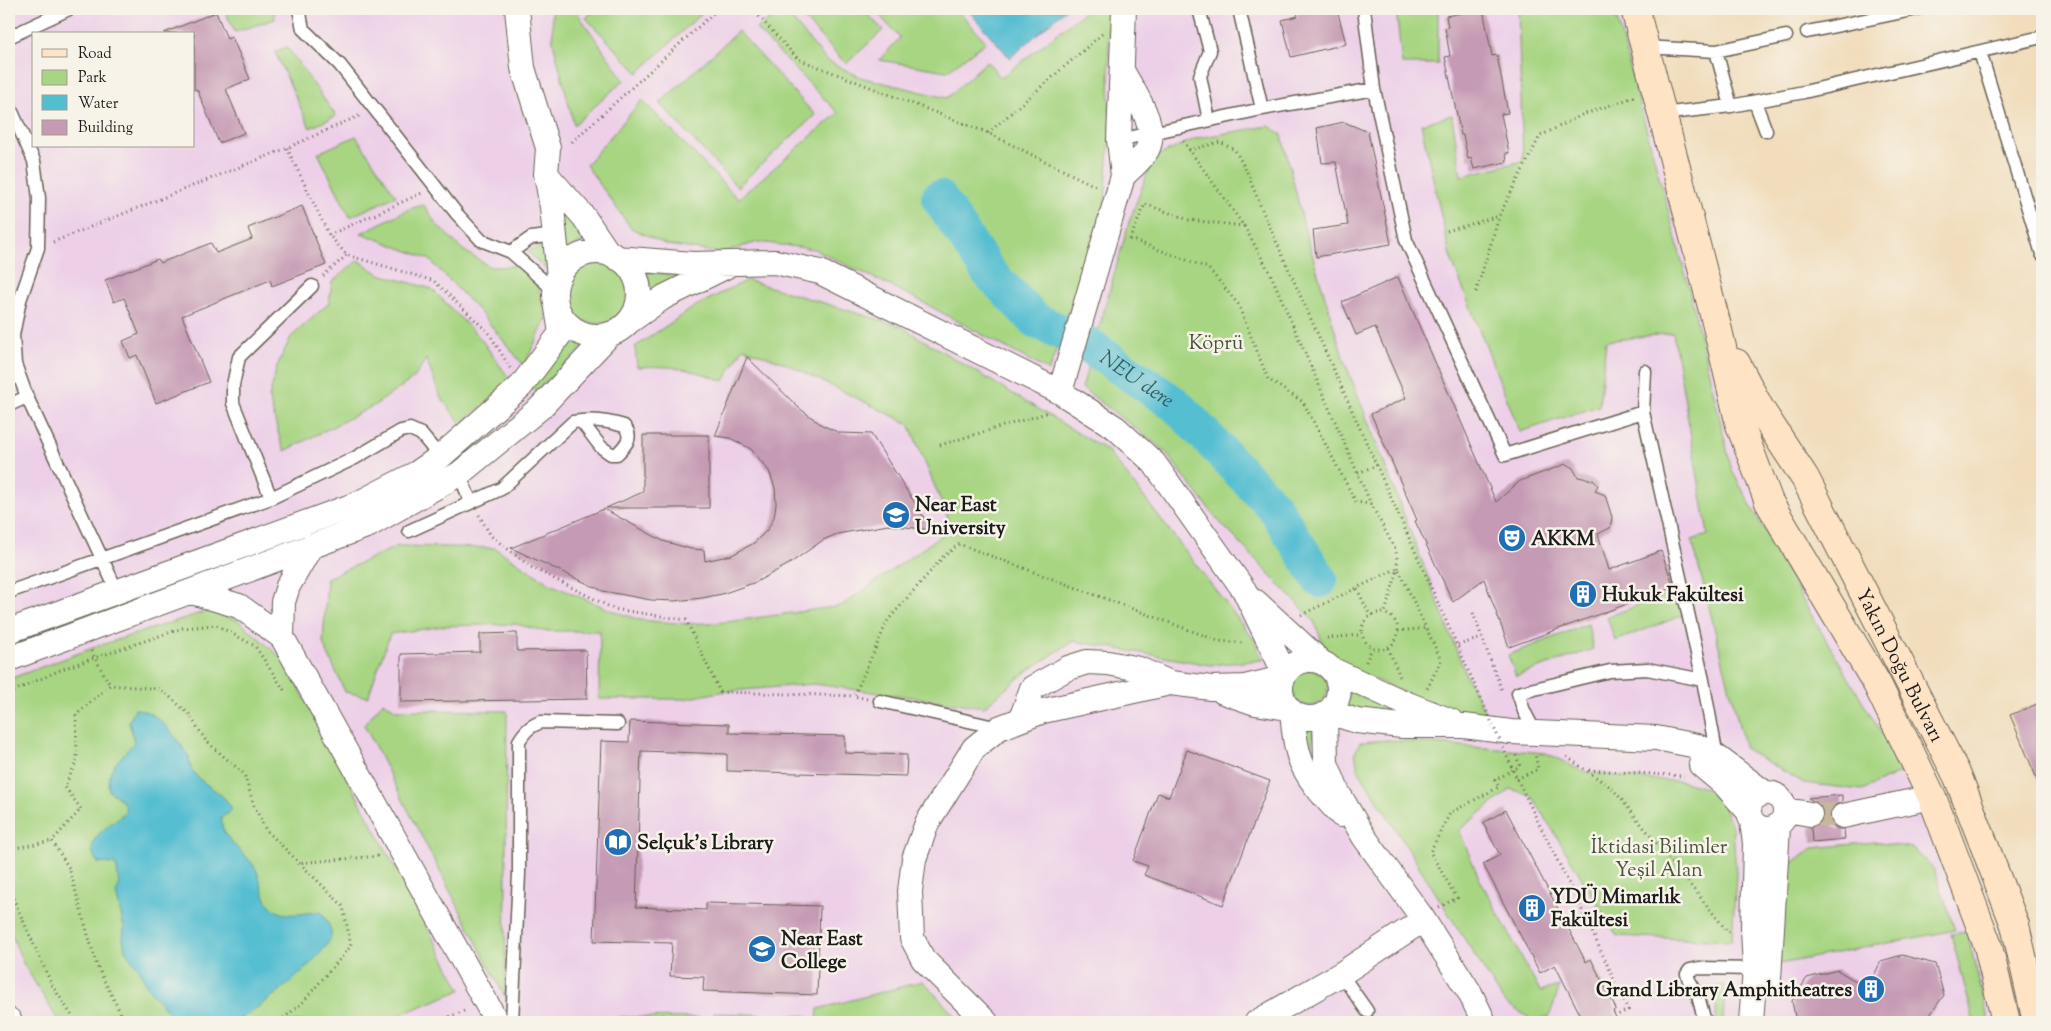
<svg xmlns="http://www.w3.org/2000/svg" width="2051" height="1031" viewBox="0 0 2051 1031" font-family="'Sorts Mill Goudy',serif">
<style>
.built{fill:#edd0e8;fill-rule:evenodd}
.green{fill:#a7d582;stroke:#62784f}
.water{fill:#54bed1;stroke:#386d76}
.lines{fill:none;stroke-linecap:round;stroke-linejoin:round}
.river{stroke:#54bed1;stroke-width:36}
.building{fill:#c59ab4}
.minor-tunnel{stroke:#c6b69c;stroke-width:24;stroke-dasharray:24 12;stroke-linecap:butt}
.service-casing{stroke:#676054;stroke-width:15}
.minor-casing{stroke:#676054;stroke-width:26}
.secondary-casing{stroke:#676054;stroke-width:30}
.path{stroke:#676054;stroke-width:3;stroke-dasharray:1 4;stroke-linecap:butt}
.service{stroke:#fff;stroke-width:12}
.minor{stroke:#fff;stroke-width:24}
.secondary{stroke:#fee4c5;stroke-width:28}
.path-bridge{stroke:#676054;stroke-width:3;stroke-dasharray:1 4;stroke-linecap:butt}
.labels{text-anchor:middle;stroke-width:5;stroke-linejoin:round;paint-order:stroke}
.park-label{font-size:20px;fill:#46543b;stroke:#f7f3e8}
.poi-label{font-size:20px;font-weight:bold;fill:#1c1c1c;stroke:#f7f3e8;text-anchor:start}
.street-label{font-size:20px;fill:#1c1c1c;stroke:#f7f3e8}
.water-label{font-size:21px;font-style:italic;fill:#325d64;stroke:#f7f3e8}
</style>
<rect width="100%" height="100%" fill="#f7f3e8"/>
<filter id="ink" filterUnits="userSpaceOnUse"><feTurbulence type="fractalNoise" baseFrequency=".02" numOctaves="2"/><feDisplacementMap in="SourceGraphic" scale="10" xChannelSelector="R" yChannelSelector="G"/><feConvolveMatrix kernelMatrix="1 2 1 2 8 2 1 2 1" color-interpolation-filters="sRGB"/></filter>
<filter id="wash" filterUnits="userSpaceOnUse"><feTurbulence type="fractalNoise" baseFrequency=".0096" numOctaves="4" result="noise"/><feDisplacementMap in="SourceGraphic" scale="20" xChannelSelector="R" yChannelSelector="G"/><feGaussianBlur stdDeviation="1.12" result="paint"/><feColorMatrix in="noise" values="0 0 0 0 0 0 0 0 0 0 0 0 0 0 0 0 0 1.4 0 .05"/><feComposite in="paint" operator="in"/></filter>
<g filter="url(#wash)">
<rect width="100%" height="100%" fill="#f1ddbc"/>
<path class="built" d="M9,9H1642L1746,441L1932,797L2018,1022H9ZM34,34H194V146H34Z"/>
<path class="green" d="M224,9H274L275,19L235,32Z
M552,9H583L578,14L624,80L574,125L553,42Z
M596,9H706L638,73L586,18Z
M795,9H863L883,30L846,64Z
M874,9H957L986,42L947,71L879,60L900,38Z
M1088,9H1108L1110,131L1105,203L1049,371L915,298L814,249L758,242L720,253L667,245L631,228L586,165L642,100L738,199L838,113L756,29L784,10L826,60L860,77L947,98L987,61L1001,78Z
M1396,9H1438V64H1402Z
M1518,9H1612L1617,20L1688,284L1732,471L1806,606L1904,771L1862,790L1804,783L1745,749L1692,540L1708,535L1673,333L1606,341L1599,406L1520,432L1450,256L1421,124L1452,115L1461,176L1523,161Z
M738,31L815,115L737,187L660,103Z
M287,47L336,116L310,128L275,52Z
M1269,126L1282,135L1305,230L1343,357L1466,675L1485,712L1461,718L1329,659L1314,621L1217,519L1163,449L1082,388L1129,222L1153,158L1197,138Z
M356,136L396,196L350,217L318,153Z
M424,205L436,224L463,250L490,267L516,266L538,286L547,317L524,366L480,312L429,259L361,233L409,209Z
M560,206L585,241L563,250Z
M546,245V270L527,251Z
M358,260L379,274L432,289L481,339L511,381L461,424L440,396L426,359L414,378L375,405L285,451L281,443L269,398L277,366L291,337L329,303L332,282Z
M568 294a30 30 0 1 1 60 0a30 30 0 1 1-60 0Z
M647,272L685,276L652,295Z
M747,280L900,326L1108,451L1255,641L1263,660L1210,665L1073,641L1026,672L984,707L814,684L720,692L684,699H599L600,631H543L516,624L444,626L390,634L368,697L345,692L323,643L327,578L398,546L495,548L550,584L613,611L640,620L687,624L727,622L841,606L952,528L909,424L785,363L743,348L724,381C690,369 674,365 637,367L635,347L694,307Z
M567,333L589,342L536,391L529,385Z
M1676,591L1684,615L1615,641L1607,617Z
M207,611L238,620L284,660L461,990L382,1022H59L23,963L9,928V679L98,646Z
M1588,624L1593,649L1516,676L1508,655Z
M1292 688a18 18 0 1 1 36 0a18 18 0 1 1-36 0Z
M1350,691L1405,715L1344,712Z
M383,702L397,710L507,711L505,997L364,725Z
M1298,725L1315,727L1312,741L1311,770Z
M1388,740L1546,753L1582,771L1640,779L1680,781L1705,788L1722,802L1733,829L1736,874L1732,941L1617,936L1532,796L1511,789L1459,830L1479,878L1540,991L1560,986L1549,1017L1531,1019L1504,1002L1358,769L1355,753L1360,742Z
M1874,842L1913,848L1934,870L1955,930L1780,964L1779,935L1791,864L1813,848Z
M1967,932L1989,1022H1974L1951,934Z
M923,981L960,1022H817L818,1009Z
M1725,986L1723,1022H1716V987Z
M714,1013L807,1016V1022H714Z
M619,1017L702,1018V1022H619Z"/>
<path class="water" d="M967,9H1066L1010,58Z
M135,709C158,710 176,738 189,756C188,783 220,786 231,807L229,813L222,817C218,837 244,851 254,866C264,882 260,903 279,912C293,918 307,911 321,912C326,919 332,928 331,936C329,954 248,1020 231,1022C213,1025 194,1022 177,1022L147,987L141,972L125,950L123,939L124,927L116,893L119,887L117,868L114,864L98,863C79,839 111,826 126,811C124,800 118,797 109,791C104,769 122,758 134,742L129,722Z"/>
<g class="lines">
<path class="river" id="s1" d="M939,198L990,274L1035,320L1085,343L1176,405L1274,507L1320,580"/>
</g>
<g id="blocks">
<path class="building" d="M1296,9H1337L1346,44L1291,57L1282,20L1298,16Z
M1483,9L1492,56L1497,55L1508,113L1501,114L1509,153H1506L1507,162L1474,169L1471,158L1468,159L1463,135H1461L1445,57L1450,56L1445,28L1448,27L1446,16Z
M216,12L227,39L232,37L250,79L226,89L244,133L219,143L197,89L194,90V34L164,33Z
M1344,122L1368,132L1391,244L1316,257L1313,230L1348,225L1336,162L1322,163L1317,128Z
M302,206L326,265L272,286L270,280L182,316L209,382L156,403L137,355L130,358L123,341L139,334L124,298L114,302L105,280L158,259L160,263L211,243L216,253L252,239L248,228Z
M1398,277L1496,502L1520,481L1566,464L1573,468L1578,477L1593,480L1598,485L1595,491L1605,495L1612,517L1610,528L1598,534L1609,570L1661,551L1674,587L1509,647L1484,579L1453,602L1415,521L1417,520L1371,414L1406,398L1375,327L1356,335L1342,302Z
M747,357L799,408L822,425L840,433L871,434L932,530L888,525L837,534L823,540L789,564L756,582L722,594L702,598L675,601L651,600L603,591L511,548L604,509L663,541L691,549L704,550L705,561L732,555L754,543L768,529L774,517L776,504L775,488L769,471L751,449L730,438L715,436Z
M643,435H709V508H606L643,492Z
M517,633V651L586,650L587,699L401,702V654L480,652V634Z
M2042,702V791L2010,715Z
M630,721L729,724V733L845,736V753L907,755L906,776L727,771V754L641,751L636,907L706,910V903L820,906L817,995L703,991L704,977L670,976L672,943L594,941L601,741L629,742Z
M1187,750L1270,781L1223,905L1144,875L1148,866L1133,861L1158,793L1169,797Z
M1842,795V802L1833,806L1830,812V818L1833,826L1838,829H1844L1845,839L1812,842L1811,827L1820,823L1824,816L1823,810L1819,804L1808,798Z
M1506,810L1586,962L1591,959L1616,1009L1613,1011L1618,1022H1584L1555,965L1540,973L1483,864L1500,855L1483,823Z
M1902,955L1935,964L1944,995L1925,1022H1796L1792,1001L1807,978L1837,970L1868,988L1881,961Z"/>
</g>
</g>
<g filter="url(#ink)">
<use href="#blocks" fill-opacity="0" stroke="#676054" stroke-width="1"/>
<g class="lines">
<path class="minor-tunnel" d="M1810,814L1843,816"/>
<defs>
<path id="service" d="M299,9L303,29L340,65L457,214L481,240L511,252L555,291
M1199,9L1210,51L1200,76L1209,120
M1239,9L1262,109
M1364,9L1374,89L1406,240L1505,455L1643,412
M1807,32L1917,9
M9,37L69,9
M1644,47L1716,51L1786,36
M1716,51L1731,106
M1980,52L2042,254
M1755,102L1766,131
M9,105L34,161L39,198L38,248L20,300L13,335L15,364L27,397L117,591
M1661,114L1731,106L1804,92L2042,37
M1119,140L1262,109L1374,89
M511,252L531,238L555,235
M1645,371L1643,412L1703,680L1717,757
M9,405L27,397
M459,474L471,502
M271,498L233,403V385L239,357L312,286
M409,531L501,489L573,422C590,419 608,421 624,426C634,437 626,445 617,454H611L601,447L581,421
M9,592L271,498L355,458L401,431L410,429L421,434L440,457
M880,701L999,728
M1535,732L1524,711L1518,693L1610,671L1647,669L1703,680
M1341,974L1367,1011
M512,1022L519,874V741C525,731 530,726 541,722L618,724
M1705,1022L1698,996L1689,980L1687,974L1690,970L1699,968L1755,969"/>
<path id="minor" d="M517,9L523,68L548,148L546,174L552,207L559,277
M1122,70C1133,92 1160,127 1147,150C1142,160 1130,169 1123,176
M546,174L584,217L609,254
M555 294a42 42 0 1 1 84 0a42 42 0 1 1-84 0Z
M617,258L693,264L775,262L820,272L1060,392L1116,428L1154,463L1244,590L1285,674
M630,321L664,297L727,266
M1060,392L1123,176L1119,140L1124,9
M192,592L239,606L282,637L497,1022
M1256,602L1321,662
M9,631L357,504L417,473L440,457L521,386L561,333L557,308
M282,637L283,602L288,586L311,546
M9,659L369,525L459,474L540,408L609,335
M1281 689a29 29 0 1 1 58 0a29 29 0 1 1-58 0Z
M1333,670L1400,701L1451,721
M1223,692L1255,703L1288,708
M1292,712C1294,729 1295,750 1303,766C1312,784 1327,800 1341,815
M1329,712L1357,721L1402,726H1464L1511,732L1656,738L1697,746L1717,757L1765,793
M1325,714L1326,763L1337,791L1364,837L1421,916L1470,993L1484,1022
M1021,719L1032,688L1068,668L1087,662L1108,663L1139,669L1170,683L1211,688L1245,687L1283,678
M1701,765L1725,785L1749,812
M1749 811a18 18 0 1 1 36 0a18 18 0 1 1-36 0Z
M1786,810L1810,814
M1843,816L1932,797
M1769,979L1778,826
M9,1020L10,1022
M986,1022L923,959L912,938L910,891L914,859L927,823L974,748L999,728L1043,711L1170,683
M1257,1022L1341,974L1423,920
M1751,1022L1755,969L1753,929L1755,844L1752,821"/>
<g id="secondary">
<path d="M1635,9L1717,326L1740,425L1769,502L1877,684L1932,797L1988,946L2006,1022"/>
<path id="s2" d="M1736,363L1760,409L1805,478L1958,777L2015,925L2037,1022"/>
</g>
</defs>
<use href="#service" class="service-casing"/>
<use href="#minor" class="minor-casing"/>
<use href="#secondary" class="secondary-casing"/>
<path class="path" d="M752,9L798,59L988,133L1097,187
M988,133L1102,34
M1183,141L1244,226L1271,275L1371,504L1396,551L1398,568L1385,613
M572,142L718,9
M287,148L329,235L347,255L434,281L489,333L510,368
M1189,150L1220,142L1235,150L1247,172
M1244,226L1189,220L1145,204L1130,239L1208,268L1238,304L1268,379L1303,402L1356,502L1371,504
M1447,231L1499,216L1540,136L1582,115L1634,97
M329,235L422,193
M53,242L287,148L361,115
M323,276L347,255
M1476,292L1499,217
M940,445L1050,412
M1358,473L1377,465
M479,515L491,536L531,567L614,609L686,620L720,692L854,696
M1357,589L1370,615
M1362 631a18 18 0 1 1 36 0a18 18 0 1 1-36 0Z
M1473,613L1502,691
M1301,615L1398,568L1441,660L1427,689
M1398,631L1427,628
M1327,638L1361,635
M1458,645L1482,638
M1388,648L1400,677
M91,651L110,685
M1366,662L1372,648
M9,693L65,668L183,628L216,625L255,646L284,690
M867,699L854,696L888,620L943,557L959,544L1208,637L1218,641L1245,643
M1567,757L1613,789L1728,932L1732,931
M1589,770L1684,776
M1517,779L1538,769L1535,754
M9,849L52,841
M297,863L379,856
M9,889L52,985L76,1022
M1439,907L1457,898L1430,852L1450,813L1499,787L1495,780L1520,766L1515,753
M125,1022L97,966L69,868L52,841L81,809L65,787L77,759L76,715L110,685L161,689L189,714L206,741L244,774L255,808L266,830L343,906L351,946L302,1003L279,1022
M435,1022L467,1010"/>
<use href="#service" class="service"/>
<use href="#minor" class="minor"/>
<use href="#secondary" class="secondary"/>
<path class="path-bridge" d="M1247,172L1263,212L1517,779L1584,914L1628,1010L1615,1016"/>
</g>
</g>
<defs>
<symbol id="university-disc" viewBox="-11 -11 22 22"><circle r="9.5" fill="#1f6fb2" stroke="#f7f3e8"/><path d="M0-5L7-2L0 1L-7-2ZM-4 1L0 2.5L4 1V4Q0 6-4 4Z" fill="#fff"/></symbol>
<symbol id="theatre-disc" viewBox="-11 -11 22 22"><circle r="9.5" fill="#1f6fb2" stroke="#f7f3e8"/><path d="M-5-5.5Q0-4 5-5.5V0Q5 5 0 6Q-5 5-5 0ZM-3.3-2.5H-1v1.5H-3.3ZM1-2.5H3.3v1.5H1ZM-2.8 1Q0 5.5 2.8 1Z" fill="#fff"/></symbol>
<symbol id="building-disc" viewBox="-11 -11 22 22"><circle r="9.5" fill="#1f6fb2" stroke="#f7f3e8"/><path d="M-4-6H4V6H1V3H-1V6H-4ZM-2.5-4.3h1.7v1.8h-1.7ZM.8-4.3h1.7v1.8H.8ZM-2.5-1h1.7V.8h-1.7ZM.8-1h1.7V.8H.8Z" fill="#fff"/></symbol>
<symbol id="library-disc" viewBox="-11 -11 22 22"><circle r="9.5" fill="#1f6fb2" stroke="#f7f3e8"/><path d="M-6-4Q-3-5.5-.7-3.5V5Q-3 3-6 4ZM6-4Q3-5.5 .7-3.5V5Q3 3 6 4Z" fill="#fff"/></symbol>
</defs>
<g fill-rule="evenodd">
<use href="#university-disc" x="880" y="499" width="32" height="32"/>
<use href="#theatre-disc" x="1496" y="522" width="32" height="32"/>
<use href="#building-disc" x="1567" y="578" width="32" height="32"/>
<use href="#library-disc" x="602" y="826" width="32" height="32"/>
<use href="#building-disc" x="1516" y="892" width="32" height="32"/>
<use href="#university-disc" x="746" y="933" width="32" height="32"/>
<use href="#building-disc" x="1855" y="973" width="32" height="32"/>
</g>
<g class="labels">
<g class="park-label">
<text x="1216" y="349">Köprü</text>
<text x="1659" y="853">İktidasi Bilimler<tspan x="1659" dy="23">Yeşil Alan</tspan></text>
</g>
<g class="poi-label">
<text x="915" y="511">Near East<tspan x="915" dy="23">University</tspan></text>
<text x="1531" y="545">AKKM</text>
<text x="1602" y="601">Hukuk Fakültesi</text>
<text x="637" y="849">Selçuk's Library</text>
<text x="1551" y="903">YDÜ Mimarlık<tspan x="1551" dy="23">Fakültesi</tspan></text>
<text x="781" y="945">Near East<tspan x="781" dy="23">College</tspan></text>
<text x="1852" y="996" text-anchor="end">Grand Library Amphitheatres</text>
</g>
<g class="street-label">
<text dy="7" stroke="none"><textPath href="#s2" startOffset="344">Yakın Doğu Bulvarı</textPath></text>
</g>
<g class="water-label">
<text dy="7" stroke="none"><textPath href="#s1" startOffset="274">NEU dere</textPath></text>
</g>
</g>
<rect width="2051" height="1031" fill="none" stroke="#f7f3e8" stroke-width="30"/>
<rect x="32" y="32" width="162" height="115" fill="#f7f3e8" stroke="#9f9d96"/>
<rect x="42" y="49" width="25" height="8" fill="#fee4c5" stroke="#9f9d96"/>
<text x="78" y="58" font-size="15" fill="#1c1c1c">Road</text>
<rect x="42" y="70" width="25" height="15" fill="#a7d582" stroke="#9f9d96"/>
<text x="78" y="82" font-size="15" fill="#1c1c1c">Park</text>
<rect x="42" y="95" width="25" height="15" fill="#54bed1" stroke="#9f9d96"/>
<text x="78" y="108" font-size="15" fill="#1c1c1c">Water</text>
<rect x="42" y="120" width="25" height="15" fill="#c59ab4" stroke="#9f9d96"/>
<text x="78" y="132" font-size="15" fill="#1c1c1c">Building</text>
</svg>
